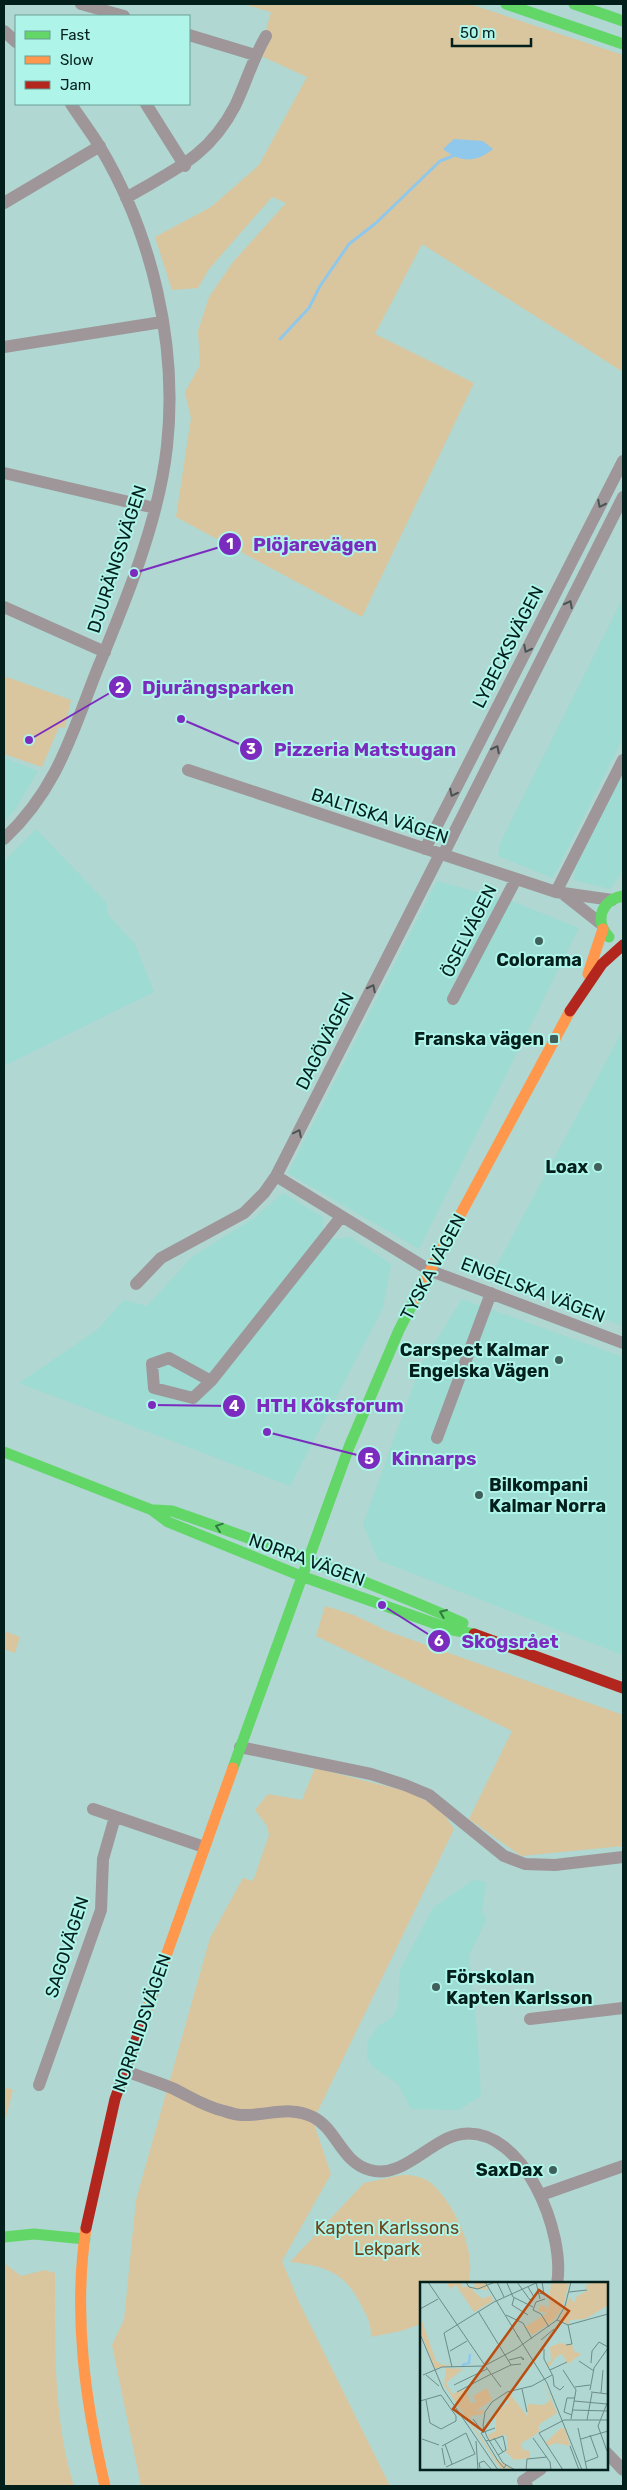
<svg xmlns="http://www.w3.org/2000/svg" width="627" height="2490" viewBox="0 0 627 2490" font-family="Rubik,sans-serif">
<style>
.built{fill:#9edbd3}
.green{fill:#dac69e}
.water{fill:#8fc8eb}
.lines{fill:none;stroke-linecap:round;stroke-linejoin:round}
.stream{stroke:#8fc8eb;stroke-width:3}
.street{stroke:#9e9699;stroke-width:12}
.fast{stroke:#63d668;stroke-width:11}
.slow{stroke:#ff974d;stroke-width:11}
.jam{stroke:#b3261e;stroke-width:11}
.oneway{stroke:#495554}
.oneway2{stroke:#337a42}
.poi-dot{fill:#405f5b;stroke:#aef4e9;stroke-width:2}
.labels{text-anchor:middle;stroke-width:4;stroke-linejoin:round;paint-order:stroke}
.street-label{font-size:18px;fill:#031f1c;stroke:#aef4e9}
.poi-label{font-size:18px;font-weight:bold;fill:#031f1c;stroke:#aef4e9;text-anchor:end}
.park-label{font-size:18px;fill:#6d451b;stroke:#aef4e9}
.inset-river{fill:none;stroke:#8fc8eb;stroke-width:2.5}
.inset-road{fill:none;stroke:#6b8d89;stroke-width:1}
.view{fill:#ba4d0f;fill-opacity:0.15;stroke:#ba4d0f;stroke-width:2.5}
.inset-edge{fill:none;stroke:#031f1c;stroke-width:2.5}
.leader{fill:none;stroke:#7b2cbf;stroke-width:2}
.callout-dot{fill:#7b2cbf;stroke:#aef4e9;stroke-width:2}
.mark-label{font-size:15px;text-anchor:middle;font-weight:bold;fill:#fff}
.callout-label{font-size:19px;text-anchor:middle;font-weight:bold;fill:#7b2cbf;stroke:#aef4e9;stroke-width:4;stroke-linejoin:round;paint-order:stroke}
</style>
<rect width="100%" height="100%" fill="#b0d7d1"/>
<path class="built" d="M623,598V738L553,878L498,856L500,843Z
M4,758L38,771L14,811L4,821Z
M623,771V870L610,889L574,880L575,867Z
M36,829L106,902L108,915L135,944L154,992L4,1066V861Z
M437,881L514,902L579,928L419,1249L288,1173Z
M623,1030V1326L491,1276Z
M283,1193L323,1217V1228L334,1239L351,1237L391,1264L383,1308L290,1486L19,1383L97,1330L124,1300L147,1306L192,1257L254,1218Z
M462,1299L623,1357V1655L378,1560L363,1524L421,1364Z
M473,1880L486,1882L482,1911L486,1920L469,1956L477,2030L481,2096L458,2110L411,2109L398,2084L373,2067L367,2058L368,2041L378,2026L393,2017L398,2005L400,1970L433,1908Z"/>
<path class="green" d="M243,4H470L623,55V372L422,244L375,334L474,383L362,617L176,517L191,418L185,392L200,365L198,331L209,297L233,262L286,203L272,197L209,269L198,288L172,290L155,237L211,207L259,165L307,77L259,55L271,12Z
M4,676L71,700L65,728L59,727L42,767L4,754Z
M325,1606L354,1615L387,1631L623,1715V1846L521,1856L469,1819L512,1731L316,1636Z
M4,1631L20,1637L15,1653L4,1649Z
M315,1768L409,1792L440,1808L454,1829L313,2121L331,2174L282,2261L298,2300L390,2486H141L112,2345L124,2320L136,2200L210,1938L243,1878L253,1881L269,1835L267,1826L255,1810L268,1794L302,1800Z
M4,2087L13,2090L4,2125Z
M402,2175C412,2175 422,2176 431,2183C454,2203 478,2253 468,2284H421V2324L401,2331L371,2337C371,2324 368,2318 362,2307C346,2273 327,2266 290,2262L364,2183Z
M4,2263L21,2276L45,2270L55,2273C55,2343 53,2419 74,2486H4Z"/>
<path class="water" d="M454,139L483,141L493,149C476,163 460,163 443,149Z"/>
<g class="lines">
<path class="stream" d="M280,339L309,308L320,286L349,244L376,223L440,161L453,156"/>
<path class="street" d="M81,4L124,16
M4,31L16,42
M189,35L255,55
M146,104L185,166
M126,198C173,170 208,158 235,106C246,83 253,58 266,36
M4,203L100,146
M4,347L162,322
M4,473L155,508
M4,607L105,652
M188,770L556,892L612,900
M4,839C57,789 71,736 97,670C126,600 159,521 167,446C178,344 152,234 100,147C91,132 80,118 71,104
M425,849L623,461
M443,855L623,497
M556,892L623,760
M562,893L600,923
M453,999L516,879
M276,1176L431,1271L623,1343
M136,1284L161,1258L244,1213L264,1193L276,1176L440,854
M211,1381L193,1398L154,1388L152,1364L169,1358L211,1381L341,1217
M437,1438L491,1293
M240,1747L371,1774L405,1785L429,1795L504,1856L525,1864L555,1865L623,1857
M93,1809L204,1847
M530,2019L623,2008
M126,2071C141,2077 157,2082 172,2088C189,2096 205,2107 224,2111C230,2113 236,2115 242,2115C267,2116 290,2105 313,2117C337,2129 341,2162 370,2170C403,2180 431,2138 462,2134C524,2126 566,2234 557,2284
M39,2085L101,1910L103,1859L115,1817
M541,2195L623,2166
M606,2452L623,2470
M527,2486L523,2481L541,2469"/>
<path class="fast" d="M506,4L623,44
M574,4L623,21
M609,937C594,921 601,900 623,896
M4,1452L152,1510L168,1522L301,1576L453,1630L474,1634
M155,1510L172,1511C270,1545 368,1581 463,1623
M233,1768L349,1447L399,1330L415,1299
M4,2237L34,2234L85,2239"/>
<path class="slow" d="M588,974L603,929
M415,1299L570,1011
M140,2029L233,1768
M86,2228C73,2315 85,2401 105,2486"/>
<path class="jam" d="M570,1011L602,964L623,945
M474,1634L623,1688
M86,2228L115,2099L140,2029"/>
</g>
<defs><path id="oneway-chevron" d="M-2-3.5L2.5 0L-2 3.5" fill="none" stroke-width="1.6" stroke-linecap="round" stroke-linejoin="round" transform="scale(1.25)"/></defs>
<g class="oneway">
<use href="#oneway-chevron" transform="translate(601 504) rotate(117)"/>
<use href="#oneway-chevron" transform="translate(569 604) rotate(-63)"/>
<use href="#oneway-chevron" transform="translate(527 649) rotate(117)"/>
<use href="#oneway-chevron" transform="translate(496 749) rotate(-63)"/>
<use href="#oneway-chevron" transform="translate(453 793) rotate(117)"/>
<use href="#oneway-chevron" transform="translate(372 988) rotate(-63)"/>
<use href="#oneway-chevron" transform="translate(298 1133) rotate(-64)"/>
</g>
<g class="oneway2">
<use href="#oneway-chevron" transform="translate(219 1527) rotate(-161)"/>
<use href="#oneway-chevron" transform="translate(443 1613) rotate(-157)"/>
</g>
<g class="poi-dot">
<circle cx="539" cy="941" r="5"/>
<rect x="549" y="1034" width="10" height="10" rx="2.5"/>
<circle cx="598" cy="1167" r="5"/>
<circle cx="559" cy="1360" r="5"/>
<circle cx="479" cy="1495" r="5"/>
<circle cx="436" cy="1987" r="5"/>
<circle cx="553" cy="2170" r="5"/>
</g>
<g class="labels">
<g class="street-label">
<text transform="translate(117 559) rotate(-72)" y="6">DJURÄNGSVÄGEN</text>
<text transform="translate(508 647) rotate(-63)" y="6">LYBECKSVÄGEN</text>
<text transform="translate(380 816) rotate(18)" y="6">BALTISKA VÄGEN</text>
<text transform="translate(469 931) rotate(-63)" y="6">ÖSELVÄGEN</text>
<text transform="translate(325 1041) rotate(-63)" y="6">DAGÖVÄGEN</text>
<text transform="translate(433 1267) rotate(-62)" y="6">TYSKA VÄGEN</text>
<text transform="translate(533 1290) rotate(21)" y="6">ENGELSKA VÄGEN</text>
<text transform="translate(307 1560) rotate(20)" y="6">NORRA VÄGEN</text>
<text transform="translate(67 1947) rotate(-72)" y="6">SAGOVÄGEN</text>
<text transform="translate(142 2023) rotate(-71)" y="6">NORRLIDSVÄGEN</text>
</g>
<g class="poi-label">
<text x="539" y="966" text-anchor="middle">Colorama</text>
<text x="544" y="1045">Franska vägen</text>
<text x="588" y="1173">Loax</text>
<text x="549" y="1356">Carspect Kalmar<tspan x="549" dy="21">Engelska Vägen</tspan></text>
<text x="489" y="1491" text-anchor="start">Bilkompani<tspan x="489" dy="21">Kalmar Norra</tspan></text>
<text x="446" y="1983" text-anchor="start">Förskolan<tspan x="446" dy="21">Kapten Karlsson</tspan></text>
<text x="543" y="2176">SaxDax</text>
</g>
<g class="park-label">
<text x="387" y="2234">Kapten Karlssons<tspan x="387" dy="21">Lekpark</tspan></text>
</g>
</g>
<g transform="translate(420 2282)">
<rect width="188" height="188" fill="#b0d7d1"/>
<path d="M26,0H41L43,6L47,4L52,7L56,3L52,0H65L68,8L53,6V9L63,17L71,13L73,19L54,30L36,3L30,7ZM131,0H149L143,25L133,39L112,53L105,45L127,31L118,29L120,23L126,24L128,30ZM171,0H187V24L165,37L150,38L149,42L139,38L150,15L154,21L157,14L167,9L166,4ZM1,36L16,79L23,83H32L15,87L1,52ZM140,61L152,63L154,69L161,72L148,82L142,72L136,75L129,85L126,81L131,79L130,65ZM26,86L43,87L26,101L32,112L45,107L51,122L56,119L53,114L67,106L72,118L56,129L63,128L64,132L51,134L50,139L74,175L91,187L80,186L24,103ZM123,99L137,131L121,141L118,145L120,149L112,155L101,161L103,168L110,169V176L94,178L85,169L88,166L86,152L70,158L68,153L76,149V131L89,120L84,113L88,110L108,135V122L124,123L130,118ZM141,146L145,147L150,164L136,161L128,164L125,161Z" fill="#dac69e"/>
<path class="inset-river" d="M42,83L49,81L50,72"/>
<path class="inset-road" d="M8,0L64,82M46,0L49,5L58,7L75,0M65,0L99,56M77,0L84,15M97,0L110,18L114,15L108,5M116,0L120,17M87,1L93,15L113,25M149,10L167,8M119,11L124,12L122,0M94,16L92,23L108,33M125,17L116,20L113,28L121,32L129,45M0,27L18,17M58,29L91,83M86,33L103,41L112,57M137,38L148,43L188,32M0,52L23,107L78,188M97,53L127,101L162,188M121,58L134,47M146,63L152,62L148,43M124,67V77L133,94L134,104L140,108L144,104M30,69L47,59M89,78L101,75L103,78L104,77L101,75M159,79L174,89M171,81L172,69L179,60L188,65M66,83L96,67L137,38L145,24L151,0M32,85L24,51L74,20L116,1M66,85L81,105M130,88L147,80M143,88L156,108L151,137M72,92L91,83L101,82M3,93L22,85L64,84M6,93L19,104M34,103L67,87M155,105L170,103M102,107L107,130M170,108L174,86L188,66M37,110L71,92M171,110L188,112M181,111L183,88M0,119L21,113L36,134V139L21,147L10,141L6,118M154,119L187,122M152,128L188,129M152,133L144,130L147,116H155M53,137L62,149M167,138L172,111M158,146L167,188M74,156L83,170M113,156L130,180L131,188M2,157L19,163M161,157L188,149M69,158L66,159L78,179L84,186L86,183M56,159L58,188M66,159L61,151L75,146M69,159L83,154L86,168L78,173M25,162L32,182M22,164L46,151L55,172L26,185M150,164L159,188M22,166L25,183M187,169L178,144L188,119M165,180L178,175L170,153M60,186L59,181L64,179L72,188M95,188L83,181L67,155L63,144L65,130L72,120L87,110L112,104L132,93M106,188L107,177L127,175M143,188L119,151L144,138H188"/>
<path class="view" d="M119,8L149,29L63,149L33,127Z"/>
<rect width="188" height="188" class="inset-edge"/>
</g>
<path class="leader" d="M134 573L230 544M29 740L120 687M181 719L251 749M152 1405L234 1406M267 1432L369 1458M382 1605L439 1641"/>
<g class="callout-dot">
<circle cx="134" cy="573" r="5"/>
<circle cx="29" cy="740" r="5"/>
<circle cx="181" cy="719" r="5"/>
<circle cx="152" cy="1405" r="5"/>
<circle cx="267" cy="1432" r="5"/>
<circle cx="382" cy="1605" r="5"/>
<circle cx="230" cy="544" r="12"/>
<circle cx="120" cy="687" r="12"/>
<circle cx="251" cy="749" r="12"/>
<circle cx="234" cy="1406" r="12"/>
<circle cx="369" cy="1458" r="12"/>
<circle cx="439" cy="1641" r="12"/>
</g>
<g class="mark-label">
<text x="230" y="549">1</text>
<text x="120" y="693">2</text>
<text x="251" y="754">3</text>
<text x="234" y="1411">4</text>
<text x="369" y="1464">5</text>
<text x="439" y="1646">6</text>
</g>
<g class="callout-label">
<text x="315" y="551">Plöjarevägen</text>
<text x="218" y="694">Djurängsparken</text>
<text x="365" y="756">Pizzeria Matstugan</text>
<text x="330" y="1412">HTH Köksforum</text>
<text x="434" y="1465">Kinnarps</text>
<text x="510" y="1648">Skogsrået</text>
</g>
<rect width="627" height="2490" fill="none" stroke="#031f1c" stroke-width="10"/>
<rect x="15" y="15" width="175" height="90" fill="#aef4e9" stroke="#6a9f97"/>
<rect x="25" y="31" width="25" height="8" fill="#63d668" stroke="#6a9f97"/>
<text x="60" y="40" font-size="15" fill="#031f1c">Fast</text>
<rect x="25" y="56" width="25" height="8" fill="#ff974d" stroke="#6a9f97"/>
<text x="60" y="65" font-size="15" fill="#031f1c">Slow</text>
<rect x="25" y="81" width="25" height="8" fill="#b3261e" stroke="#6a9f97"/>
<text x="60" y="90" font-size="15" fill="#031f1c">Jam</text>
<path d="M452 38v8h79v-8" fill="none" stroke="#031f1c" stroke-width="2.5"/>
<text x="460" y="38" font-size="15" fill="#031f1c" stroke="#aef4e9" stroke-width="4" paint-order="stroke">50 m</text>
</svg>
